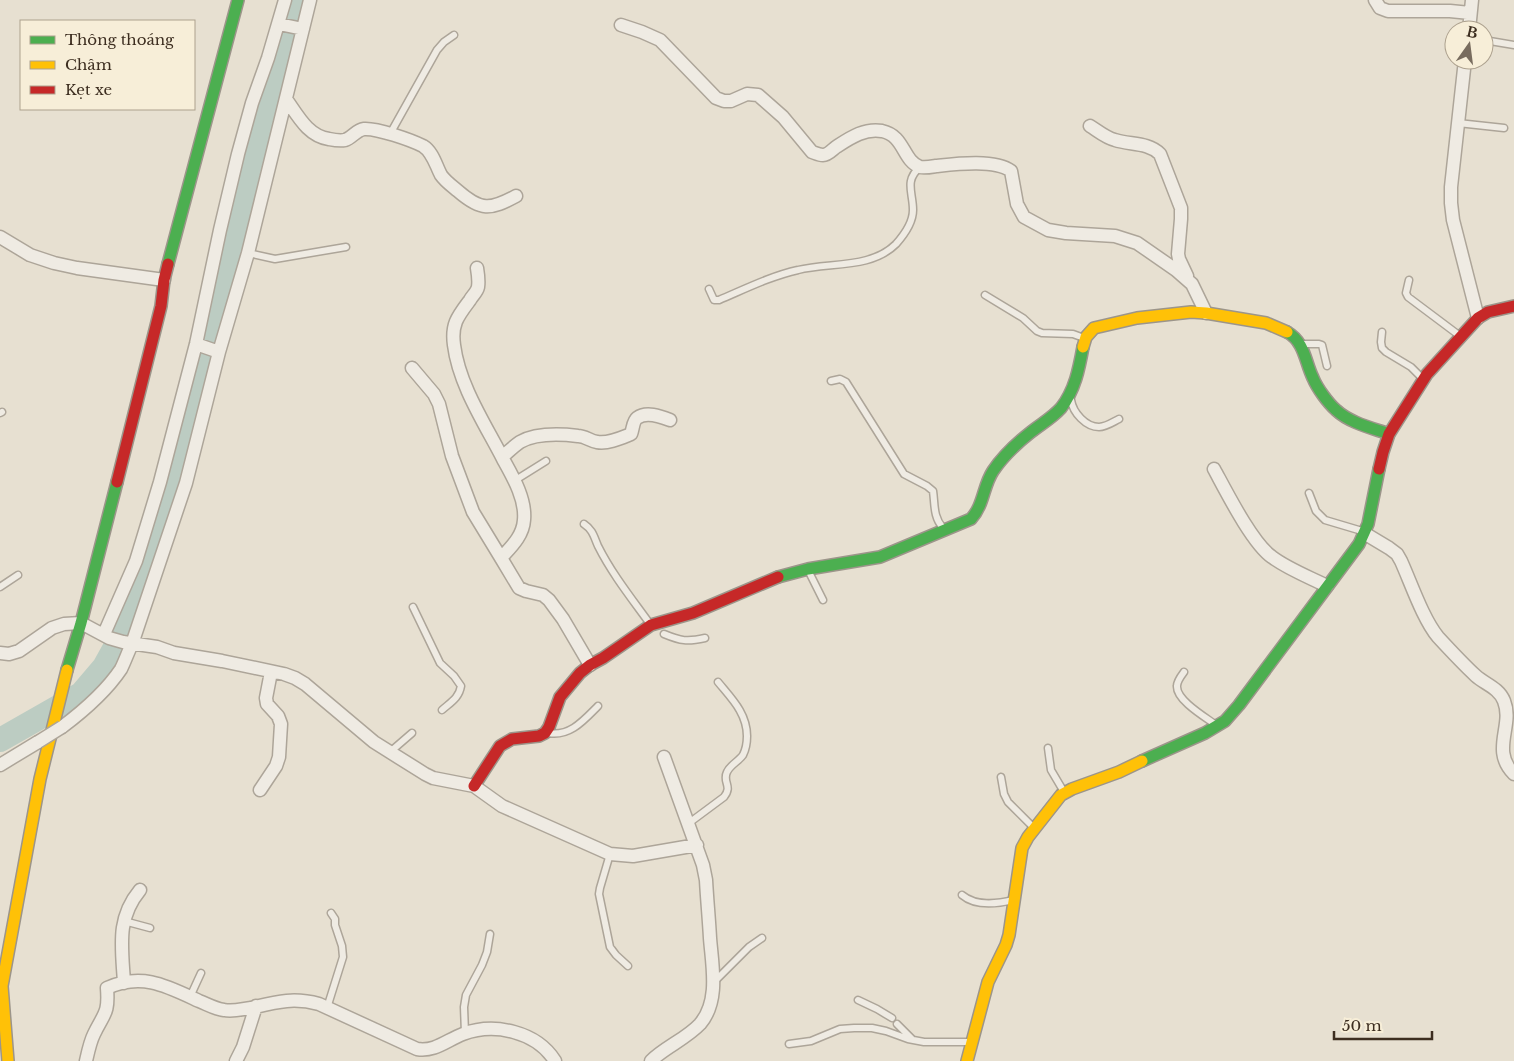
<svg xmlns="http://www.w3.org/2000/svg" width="1514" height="1061" viewBox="0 0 1514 1061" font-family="'Libre Baskerville',serif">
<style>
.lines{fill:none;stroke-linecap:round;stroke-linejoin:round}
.river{stroke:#bcccc2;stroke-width:24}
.lane-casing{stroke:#ada599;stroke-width:9}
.street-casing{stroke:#ada599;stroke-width:15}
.fast-casing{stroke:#9c958a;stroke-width:14}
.slow-casing{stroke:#9c958a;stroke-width:14}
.jam-casing{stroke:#9c958a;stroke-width:14}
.lane{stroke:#efebe3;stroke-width:6}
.street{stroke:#efebe3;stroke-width:12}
.fast{stroke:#4caf50;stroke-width:11}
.slow{stroke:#ffc107;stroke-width:11}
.jam{stroke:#c62828;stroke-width:11}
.street-bridge-casing{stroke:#ada599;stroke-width:15;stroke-linecap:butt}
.street-bridge{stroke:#efebe3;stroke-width:12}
</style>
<rect width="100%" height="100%" fill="#e7e0d1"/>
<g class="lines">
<path class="river" d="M0,740L81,694L104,667L119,640L175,487L217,311L248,173L293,0"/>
<defs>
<path id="lane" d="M1484,40L1514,45
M1458,123L1504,128
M390,134L437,50L444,42L454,35
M248,253L275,259L346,247
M1409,280L1406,293L1408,297L1460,336
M709,289L714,300H719C745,289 771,276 798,270C830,262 871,269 896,244C904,235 913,222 913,210C913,192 904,181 920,167
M985,295L1023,318L1037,331L1042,333L1073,334L1084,338
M1382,332L1381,342L1382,348L1386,352L1411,367L1422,378
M1302,344H1319L1322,345L1327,366
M831,381L840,379L846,382L904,474L927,486L933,491C935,504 933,517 943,528
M1071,400C1073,413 1086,427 1099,427C1106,427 1113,422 1119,419
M0,413L2,412
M514,481L546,461
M1309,493L1316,511L1325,520L1362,531
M584,524C593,530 594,537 598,546C612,574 632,599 650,624
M808,570L823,600
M0,587L18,575
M413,607L440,663L454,676L461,686C459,698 451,702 442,710
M664,634C681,641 687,642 705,638
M1184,672C1181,676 1177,681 1177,686C1176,700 1205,717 1216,725
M548,733C570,737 584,720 598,706
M1048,748L1051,770L1064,792
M390,752L412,733
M1001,777L1004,794L1008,802L1033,827
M689,823L724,797C733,786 722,782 727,772C730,765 739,761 743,755C746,749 747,742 747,736C747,713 731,698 718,682
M610,854L600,888L599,894L610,947L616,955L628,966
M962,895C975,906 997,904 1013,900
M124,921L150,928
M714,982L749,947L762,938
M190,997L201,973
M858,1000L877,1009L892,1018
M327,1008L343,957L342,946L335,925V919L331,913
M897,1024L912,1039
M465,1033L464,1007L466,995L482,965L487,952L490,934
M789,1044L811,1041L840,1029L854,1028H872L886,1031L908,1039L924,1042H970"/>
<path id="street" d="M1375,0L1380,8L1388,11H1450L1470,13
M279,24L303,29
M621,25L642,32L660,40L716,98L724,101H731L747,94L758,95L783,117L812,152C815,153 819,155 823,155C828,155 832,150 836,147C850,138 864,128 882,131C905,136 902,160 920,167C925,168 930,167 936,166C955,164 995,159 1011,171L1017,204L1024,217L1048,230L1066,233L1115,236L1137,243L1176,270L1192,284L1206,313
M1469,30L1472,0
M1465,60L1451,187V203L1453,220L1478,318
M286,99C298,116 308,136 329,139C334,140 340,141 345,140C352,138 356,130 364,129C377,128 411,140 423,146C433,152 436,166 441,175C445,181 452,186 458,191C481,211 490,210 516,196
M1090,126C1098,131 1106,138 1115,140C1130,145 1148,142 1160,154L1181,208V219L1178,254L1179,259L1187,276
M0,237L30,255L54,263L77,268L164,280
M477,268C478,274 479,281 478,287C477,292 472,296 470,300C458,316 451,324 454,345C459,385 485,424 503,459C513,477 526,499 524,520C523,536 511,547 501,558
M196,344L219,352
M412,368L434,394L439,404L452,456L473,512L501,558L519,588L526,591L543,595L549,600L563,619L590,665
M502,457C508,452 514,446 520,442C536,433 561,434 578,436C585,436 590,441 597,442C608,444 621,438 631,434C633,429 633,421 637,418C646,411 660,416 670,420
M1214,469C1226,491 1252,543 1272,557C1288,569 1309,577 1327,586
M1364,533L1389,548L1397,554L1401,561C1411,583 1423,619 1438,637C1450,650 1463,664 1476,676C1485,684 1499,688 1504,701C1514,726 1490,750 1514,774
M104,634L136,561L160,482L196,344L220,230L238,154L252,103L268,58L285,0
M0,653L9,654L19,651L52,628L64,624L81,623L109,638L123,642L157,647L174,653L222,661L284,674L295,678L305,684L374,742L425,774L433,778L474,786L502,806L610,854L633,856L697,845
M62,727C82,712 107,690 121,669C125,661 128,652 132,644L186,483L219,352L248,253L310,0
M0,765L38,742
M260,790L276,766L279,757L281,724L278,716L267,704L266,698L271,672
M124,983C122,947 116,919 140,890
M86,1061C88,1052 90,1042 94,1034C104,1013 109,1014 107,988C142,972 167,986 199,1001C207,1004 215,1009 224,1010C233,1012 242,1009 251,1008C276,1002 293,997 319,1004L417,1049C435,1052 447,1040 463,1034C495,1022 537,1032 555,1061
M236,1061L243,1047L256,1006
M651,1061C665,1047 686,1039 700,1024C720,1001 712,965 710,938C709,919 707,899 706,880L703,865L664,757"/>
<path id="fast" d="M168,264L238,0
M1287,332C1305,342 1305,362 1313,378C1317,388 1328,403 1336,410C1350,423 1372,428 1389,434
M778,577L808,569L880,557L971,519C984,505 983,486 993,471C1003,456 1017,443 1031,432C1041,424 1052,418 1061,408C1075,390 1079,369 1083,347
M67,670L81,623L117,482
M1142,761L1205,733L1225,721L1239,705L1359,544L1368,524L1379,469"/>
<path id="slow" d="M1083,347L1086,337L1094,328L1137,318L1191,312L1206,313L1266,323L1287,332
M8,1061L2,986L40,779L67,670
M967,1061L988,982L1006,945L1009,935L1022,848L1028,837L1061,795L1072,789L1119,772L1142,761"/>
<path id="jam" d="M1379,469L1383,452L1389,434L1427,374L1478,318L1488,312L1514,306
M117,482L161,306L164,280L168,264
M474,786L500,746L512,739L539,736L545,733L549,727L560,697L580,673L590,665L603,658L651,625L693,613L778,577"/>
</defs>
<use href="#lane" class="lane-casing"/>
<use href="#street" class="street-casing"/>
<use href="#fast" class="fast-casing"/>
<use href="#slow" class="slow-casing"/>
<use href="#jam" class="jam-casing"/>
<use href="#lane" class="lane"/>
<use href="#street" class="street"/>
<use href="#fast" class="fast"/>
<use href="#slow" class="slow"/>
<use href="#jam" class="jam"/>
<defs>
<path id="street-bridge" d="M38,742L62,727"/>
</defs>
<use href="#street-bridge" class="street-bridge-casing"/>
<use href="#street-bridge" class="street-bridge"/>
</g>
<rect x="20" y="20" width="175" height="90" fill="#f7eed8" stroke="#ada18e"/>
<rect x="30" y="36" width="25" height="8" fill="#4caf50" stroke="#ada18e"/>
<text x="65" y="45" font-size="15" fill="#3d2e20">Thông thoáng</text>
<rect x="30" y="61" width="25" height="8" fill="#ffc107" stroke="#ada18e"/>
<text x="65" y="70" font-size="15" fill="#3d2e20">Chậm</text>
<rect x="30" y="86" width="25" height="8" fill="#c62828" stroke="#ada18e"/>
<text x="65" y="95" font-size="15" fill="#3d2e20">Kẹt xe</text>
<g transform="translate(1469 45) rotate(14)"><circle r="24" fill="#f7eed8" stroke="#ada18e"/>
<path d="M0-4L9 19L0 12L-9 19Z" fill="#786c5e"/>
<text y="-8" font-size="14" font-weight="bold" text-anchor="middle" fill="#3d2e20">B</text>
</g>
<path d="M1334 1031v8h98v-8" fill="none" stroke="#3d2e20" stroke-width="2.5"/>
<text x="1342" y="1031" font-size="15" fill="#3d2e20" stroke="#f7eed8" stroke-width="4" paint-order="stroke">50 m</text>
</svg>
